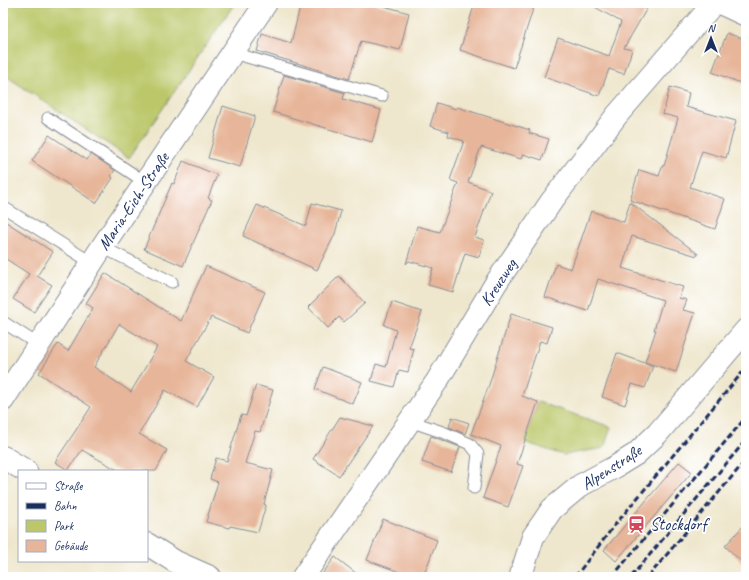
<svg xmlns="http://www.w3.org/2000/svg" width="749" height="580" viewBox="0 0 749 580" font-family="Caveat,sans-serif">
<style>
.green{fill:#bbc769;stroke:#6b7b64}
.building{fill:#e7b599;fill-rule:evenodd}
.lines{fill:none;stroke-linecap:round;stroke-linejoin:round}
.lane-casing{stroke:#858b96;stroke-width:13}
.street-casing{stroke:#858b96;stroke-width:24}
.lane{stroke:#fff;stroke-width:11}
.street{stroke:#fff;stroke-width:22}
.rail{stroke:#1b2f5e;stroke-width:3;stroke-dasharray:6 3;stroke-linecap:butt}
.labels{text-anchor:middle;stroke-width:3.5;stroke-linejoin:round;paint-order:stroke}
.street-label{font-size:17px;fill:#1b2f5e;stroke:#fff}
.poi-label{font-size:17px;fill:#1b2f5e;stroke:#fff;text-anchor:start}
</style>
<rect width="100%" height="100%" fill="#fff"/>
<filter id="ink" filterUnits="userSpaceOnUse"><feTurbulence type="fractalNoise" baseFrequency=".025" numOctaves="2"/><feDisplacementMap in="SourceGraphic" scale="8" xChannelSelector="R" yChannelSelector="G"/><feConvolveMatrix kernelMatrix="1 2 1 2 8 2 1 2 1" color-interpolation-filters="sRGB"/></filter>
<filter id="wash" filterUnits="userSpaceOnUse"><feTurbulence type="fractalNoise" baseFrequency=".012" numOctaves="4" result="noise"/><feDisplacementMap in="SourceGraphic" scale="16" xChannelSelector="R" yChannelSelector="G"/><feGaussianBlur stdDeviation="0.9" result="paint"/><feColorMatrix in="noise" values="0 0 0 0 0 0 0 0 0 0 0 0 0 0 0 0 0 1.4 0 .05"/><feComposite in="paint" operator="in"/></filter>
<g filter="url(#wash)">
<rect width="100%" height="100%" fill="#efe7cd"/>
<path class="green" d="M3,3H235L129,158L3,74Z
M538,402L611,427L604,448L563,455L524,442Z"/>
<g id="blocks">
<path class="building" d="M301,3H373L409,13L400,50L361,41L349,79L257,51L262,34L291,43Z
M475,3H535L514,68L460,50Z
M588,3H650L624,48L632,50L624,74L609,69L599,96L544,77L558,38L609,56L621,22Z
M727,33L746,40V85L712,72Z
M284,75L345,93L343,99L381,110L372,142L273,112Z
M670,87L689,93L686,107L736,121L726,158L702,151L690,187L725,199L715,229L630,200L639,170L659,176L663,165L664,166L678,118L663,114Z
M437,103L456,109L457,107L530,130L529,133L549,139L542,160L523,154L521,159L481,147L468,182L491,191L475,237L484,240L479,257L465,253L453,292L428,285L433,268L409,261L406,264L417,226L440,232L458,183L450,180L464,141L448,136L449,132L430,126Z
M223,106L255,116L240,167L208,158Z
M49,135L87,160L91,154L115,170L111,176L113,178L96,203L32,161Z
M183,161L217,175L208,198L212,200L183,266L144,249L172,183L174,184Z
M630,202L698,254L697,256L632,236L622,268L683,287L679,298L687,300L683,310L695,313L676,372L645,362L656,330H654L663,300L598,279L588,311L545,297L556,264L571,269L591,211L624,222Z
M312,203L341,211L335,234L317,270L243,236L257,205L306,226Z
M3,220L53,252L37,276L52,285L34,312L13,299L29,274L3,257Z
M206,266L265,292L247,333L211,317L186,361L214,377L197,407L165,390L139,434L167,450L156,471H119L82,450L68,470L55,462L91,407L39,373L58,344L68,351L93,308L86,303L105,273L181,321ZM119,324L157,347L131,392L94,367Z
M339,276L365,303L344,322L339,317L328,328L308,307Z
M392,302L422,312L409,348L414,349L408,372L399,370L394,387L371,381L376,364L386,367L396,330L384,325Z
M511,314L552,327L547,343L540,341L522,396L538,402L517,464L523,466L508,507L483,498L501,446L471,434L489,385Z
M617,353L653,366L645,388L632,384L625,405L602,397Z
M323,367L362,382L353,404L315,389Z
M256,385L273,390L260,432L255,431L245,463L273,470L264,504L266,505L258,532L230,526L229,528L206,522L218,482L210,479L216,458L227,461L241,415L246,416Z
M340,417L373,426L339,476L313,459Z
M452,417L469,423L465,434L449,427Z
M431,436L460,447L451,472L422,462Z
M679,462L692,472L616,561L604,550Z
M383,519L437,540L423,577H413L367,560Z
M746,523V566L725,546Z
M335,557L361,577H320Z"/>
</g>
</g>
<g filter="url(#ink)">
<use href="#blocks" fill-opacity="0" stroke="#858b96" stroke-width="1"/>
<g class="lines">
<defs>
<path id="lane" d="M233,53L382,96
M48,118L145,182
M3,207L92,263
M102,247L172,282
M3,322L39,345
M410,421L445,433L470,444L478,454L474,488"/>
<path id="street" d="M720,3L746,15
M3,400L102,247L266,3
M3,457L26,471
M147,544L176,562L210,577
M521,575L533,537L552,509L581,485L615,467L636,454L657,434L746,330
M303,577L437,381L496,283L551,202L617,115L714,3"/>
</defs>
<use href="#lane" class="lane-casing"/>
<use href="#street" class="street-casing"/>
<use href="#lane" class="lane"/>
<use href="#street" class="street"/>
<path class="rail" d="M575,577L614,526L746,368
M612,577L746,417
M631,577L746,440
M648,577L746,460"/>
</g>
</g>
<defs>
<symbol id="station-bare" viewBox="-9 -9 18 18"><path d="M-3-6H3Q5-6 5-4V2Q5 4 3 4L4.5 6H3L1.5 4h-3L-3 6H-4.5L-3 4Q-5 4-5 2V-4Q-5-6-3-6ZM-3.5-4v3h7v-3ZM-3.5 1v1.5H-2V1ZM2 1v1.5H3.5V1Z" fill="#d1495b" stroke="#fff" stroke-width="2.5" paint-order="stroke"/></symbol>
</defs>
<g fill-rule="evenodd">
<use href="#station-bare" x="624" y="512" width="25" height="25"/>
</g>
<g class="labels">
<g class="street-label">
<text transform="translate(133 201) rotate(-56)" y="6">Maria-Eich-Straße</text>
<text transform="translate(498 282) rotate(-57)" y="6">Kreuzweg</text>
<text transform="translate(611 467) rotate(-33)" y="6">Alpenstraße</text>
</g>
<g class="poi-label">
<text x="650" y="530">Stockdorf</text>
</g>
</g>
<rect width="749" height="580" fill="none" stroke="#fff" stroke-width="16"/>
<rect x="18" y="470" width="130" height="92" fill="#ffffff" stroke="#a4acbf"/>
<rect x="26" y="483" width="20" height="6" fill="#ffffff" stroke="#a4acbf"/>
<text x="54" y="490" font-size="12" fill="#1b2f5e">Straße</text>
<rect x="26" y="503" width="20" height="6" fill="#1b2f5e" stroke="#a4acbf"/>
<text x="54" y="510" font-size="12" fill="#1b2f5e">Bahn</text>
<rect x="26" y="520" width="20" height="12" fill="#bbc769" stroke="#a4acbf"/>
<text x="54" y="530" font-size="12" fill="#1b2f5e">Park</text>
<rect x="26" y="540" width="20" height="12" fill="#e7b599" stroke="#a4acbf"/>
<text x="54" y="550" font-size="12" fill="#1b2f5e">Gebäude</text>
<g transform="translate(711 38)" stroke="#ffffff" stroke-width="3" paint-order="stroke">
<path d="M0-3L7 15L0 10L-7 15Z" fill="#1b2f5e"/>
<text y="-6" font-size="11" font-weight="bold" text-anchor="middle" fill="#1b2f5e">N</text>
</g>
</svg>
